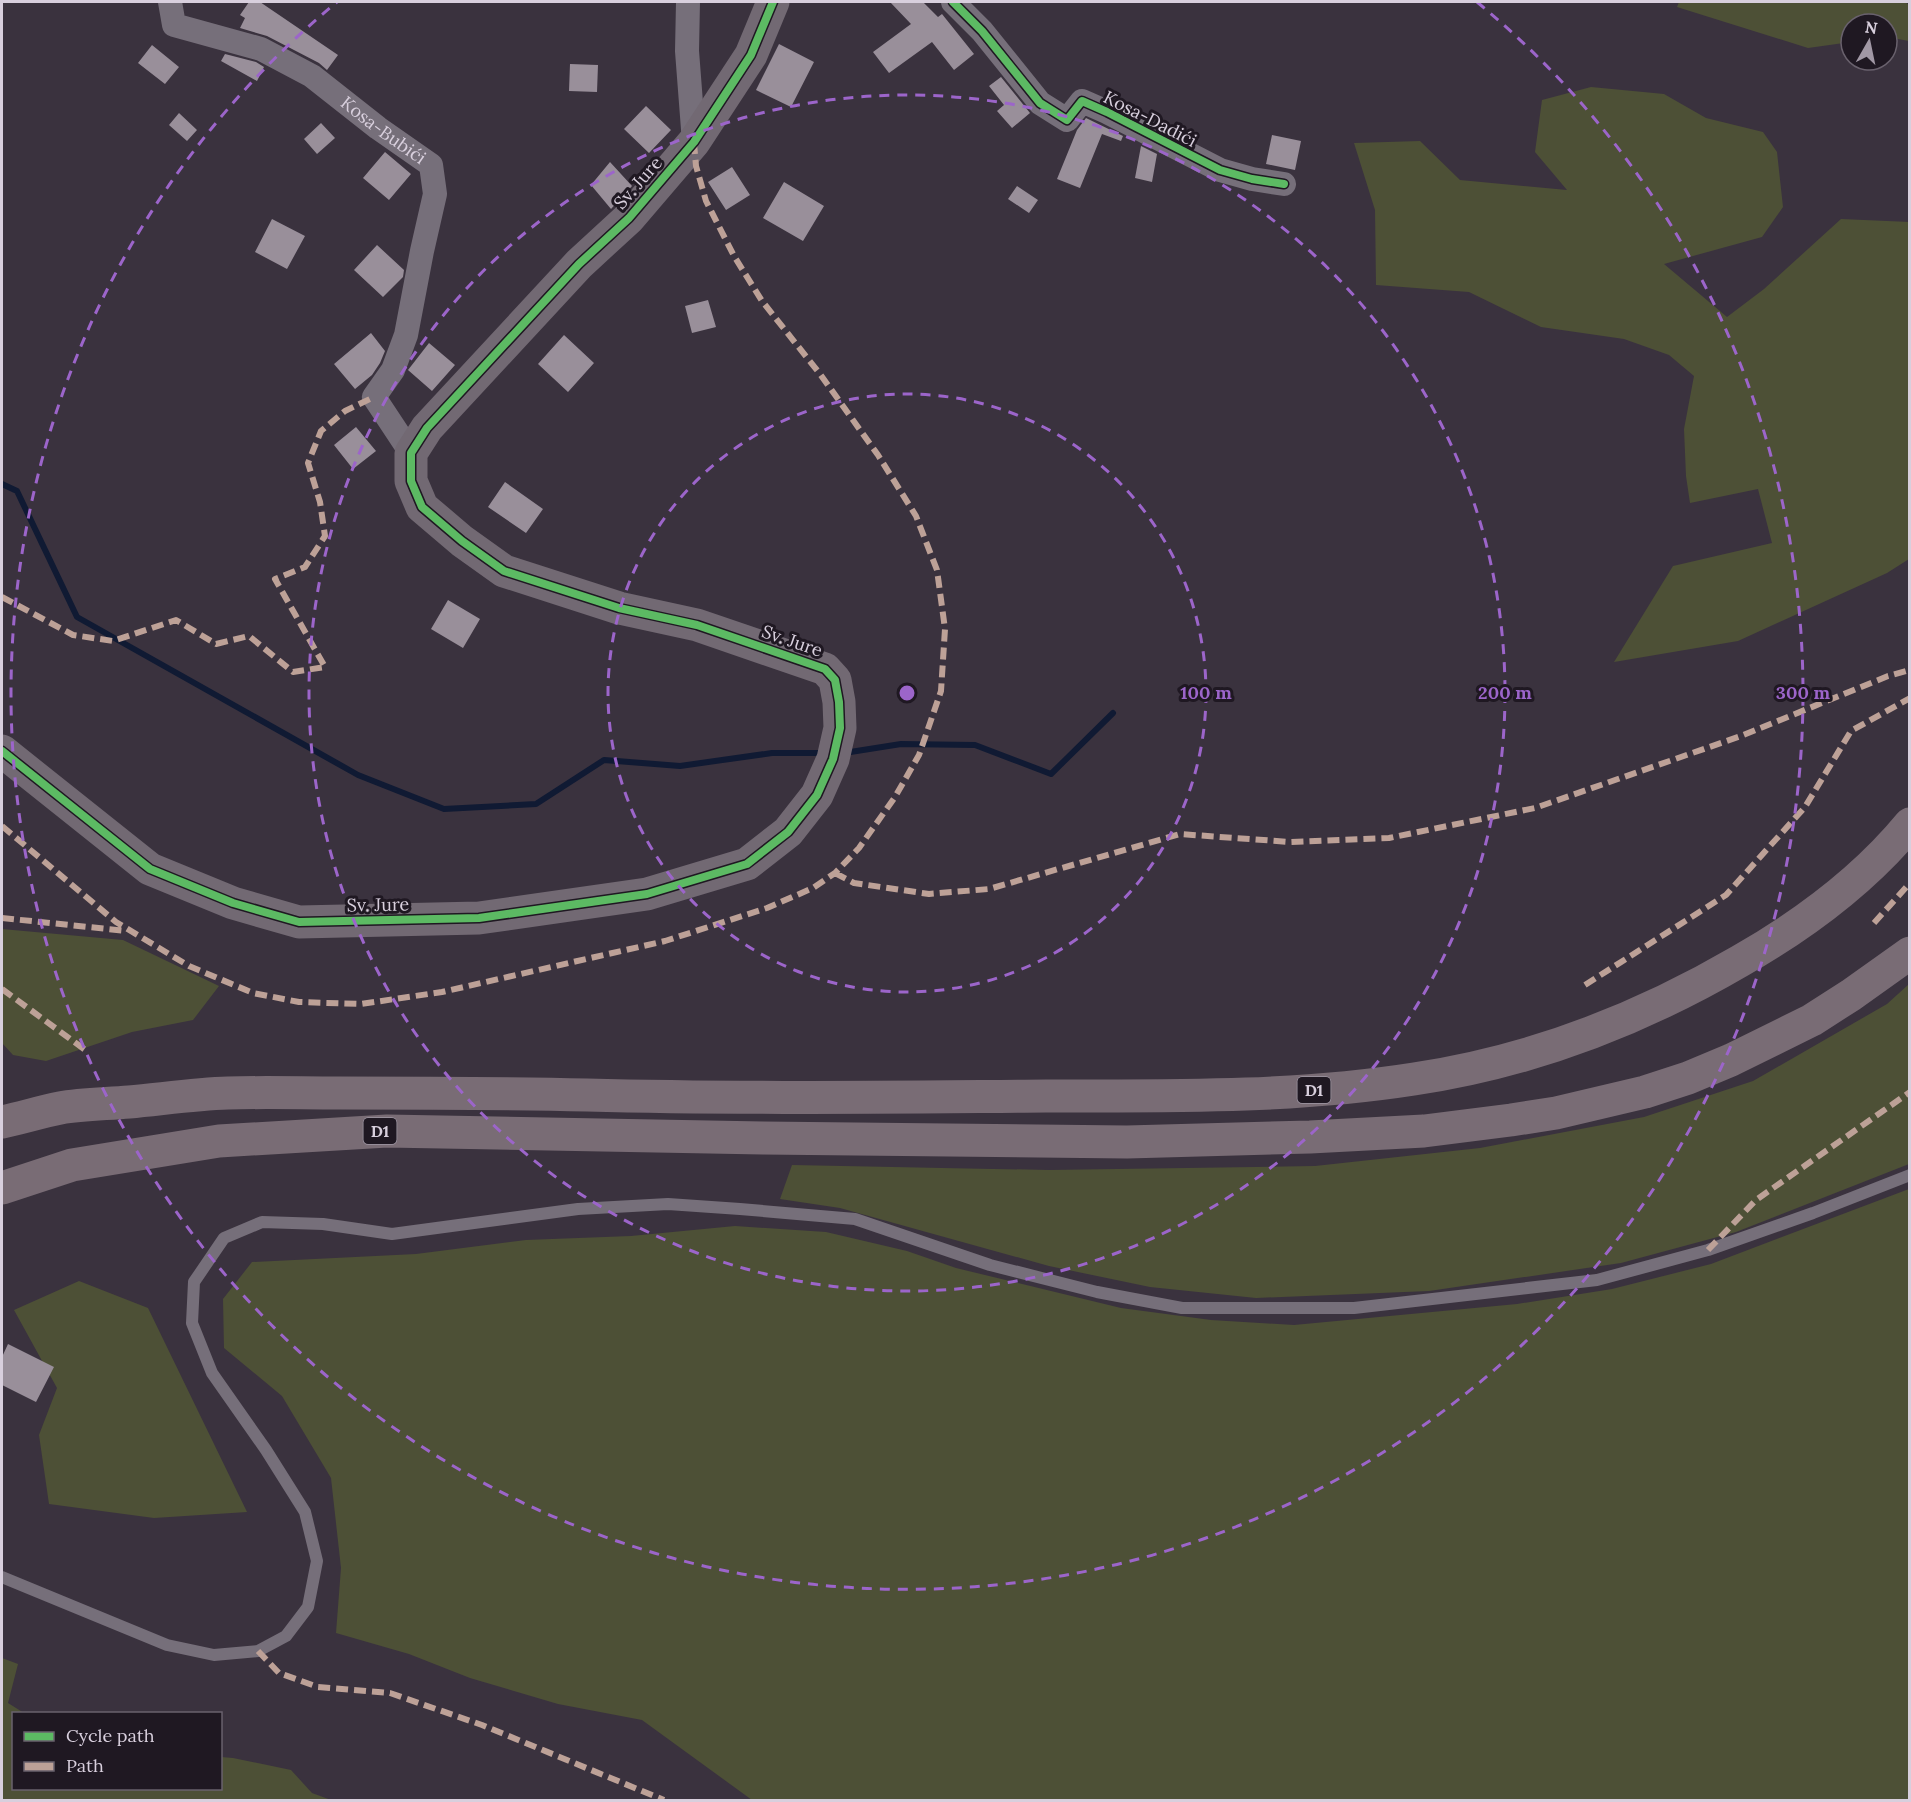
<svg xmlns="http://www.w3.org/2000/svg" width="1911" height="1802" viewBox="0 0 1911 1802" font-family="Lora,serif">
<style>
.green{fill:#4d5036}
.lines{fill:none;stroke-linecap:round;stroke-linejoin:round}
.stream{stroke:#101a33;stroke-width:6}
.building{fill:#998f9a}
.lane{stroke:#766f7a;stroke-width:12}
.street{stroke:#766f7a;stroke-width:24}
.secondary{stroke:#726973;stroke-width:33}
.highway{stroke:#796c75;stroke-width:33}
.quiet{stroke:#bda197;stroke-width:6;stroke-dasharray:12 6;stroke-linecap:butt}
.cycleway-casing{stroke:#1f1822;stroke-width:11}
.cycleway{stroke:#5cba63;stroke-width:8}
.ring{fill:none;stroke:#9c65ca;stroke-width:3;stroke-dasharray:10 8}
.labels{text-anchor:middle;stroke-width:6;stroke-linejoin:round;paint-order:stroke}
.shield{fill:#1f1822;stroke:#a098a5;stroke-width:1.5}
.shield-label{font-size:16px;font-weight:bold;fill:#d8cfdd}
.street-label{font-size:18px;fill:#d8cfdd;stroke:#1f1822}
.centre{fill:#9c65ca;stroke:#1f1822;stroke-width:3}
.ring-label{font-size:18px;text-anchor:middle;font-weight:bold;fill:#9c65ca;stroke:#1f1822;stroke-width:6;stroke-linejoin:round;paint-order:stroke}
</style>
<rect width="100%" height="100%" fill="#3a323e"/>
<path class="green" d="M1679,2H1905L1909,5V41L1887,37V24H1851V42L1808,48L1677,7Z
M1591,87L1664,94L1706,118L1763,132L1777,152L1783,207L1762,237L1664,264L1727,317L1764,289L1841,219L1910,222L1909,559L1887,573L1738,641L1614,662L1673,566L1772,543L1758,489L1690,503L1686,476L1684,429L1694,376L1669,355L1624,339L1541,327L1469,292L1376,285L1375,210L1354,143L1420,141L1460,180L1567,190L1535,152L1542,100Z
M2,929L123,940L219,986L193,1020L132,1032L46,1061L13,1055L2,1043Z
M1909,984V1164L1736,1232L1621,1263L1429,1291L1256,1298L1150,1287L1049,1266L840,1208L780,1199L792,1165L1049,1170L1315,1166L1480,1148L1644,1117L1753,1081L1887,1004Z
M1909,1189V1800H752L642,1720L558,1704L470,1678L409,1654L336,1633L341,1568L331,1478L282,1396L224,1348L223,1299L252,1262L416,1254L526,1240L631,1236L735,1226L826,1232L907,1251L956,1268L1121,1308L1211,1320L1294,1325L1517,1304L1612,1289L1711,1264Z
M79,1281L148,1308L247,1512L154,1518L49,1504L39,1435L57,1388L14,1310Z
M2,1658L18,1664L8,1703L24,1713L14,1714V1788H220L221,1757L233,1758L291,1770L312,1793L331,1800H2Z"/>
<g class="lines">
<path class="stream" d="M2,484L17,491L77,617L358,775L444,809L536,804L604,760L680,766L772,753H825
M844,753L901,744L975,745L1051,774L1113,713"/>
</g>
<path class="building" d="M249,2H260L338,55L327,70L319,63L267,36L240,28L245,18L240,15Z
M890,2H923L938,17L942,14L974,54L954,70L932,42L889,73L873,52L911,24Z
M779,44L814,62L791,107L756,90Z
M152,45L179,67L165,84L138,63Z
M225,54L256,62L264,67L257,81L221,61Z
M570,64L598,65L597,92L569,91Z
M1001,77L1030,113L1012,128L997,111L1004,105L989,86Z
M646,106L671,130L649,153L624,129Z
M179,113L197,130L187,141L169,125Z
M1086,118L1123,136L1121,141L1102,134L1080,188L1057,179L1077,130Z
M321,123L335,138L317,154L304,139Z
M1272,135L1301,141L1295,170L1266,164Z
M1141,146L1157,154L1152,182L1135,178Z
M385,152L411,174L389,200L363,178Z
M610,162L632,186L611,209L591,185Z
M732,167L750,195L726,210L708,182Z
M784,182L824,206L803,241L763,218Z
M1017,186L1038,200L1029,213L1008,199Z
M272,219L305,236L287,269L255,252Z
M377,245L404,270L403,277L383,297L354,270Z
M708,300L716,327L692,333L685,306Z
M371,333L385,351L380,363L372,375L355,389L334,364Z
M564,335L594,363L568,392L538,364Z
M429,343L455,365L432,391L408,370Z
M356,427L376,451L353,469L334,445Z
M505,482L543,509L526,533L488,507Z
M448,600L480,619L463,648L431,629Z
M8,1344L54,1367L36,1402L2,1385V1357Z"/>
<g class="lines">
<path class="lane" d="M2,1577L167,1645L214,1655L258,1651L286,1636L308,1607L317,1561L305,1512L266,1450L212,1373L192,1323L194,1282L224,1238L262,1222L323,1224L392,1234L578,1209L668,1204L740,1209L855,1219L990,1265L1097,1292L1182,1308H1354L1597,1280L1708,1250L1813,1213L1910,1175"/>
<g class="street">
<path id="s1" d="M170,2L174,25L261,49L312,76L378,128L431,165L435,194L422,251L406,335L393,370L374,397L411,453"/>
<path d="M688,2L687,51L694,142"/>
<path d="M953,2L982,31L1040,103L1067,120L1082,101L1107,112L1220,170L1252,179L1284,184"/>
</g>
<path class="secondary" d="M2,751L150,869L233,903L299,922L479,918L647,894L747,864L788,832L817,795L833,759L840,728L839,702L835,680L825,669L697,625L619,608L504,571L462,541L422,507L411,481V453L427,428L579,264L629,218L694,142L751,55L773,2"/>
<path class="highway" d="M2,1122C21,1118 40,1112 60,1108C82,1104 106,1104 129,1102C162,1099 195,1094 228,1093C265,1092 302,1093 338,1093C421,1093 504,1093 587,1095C740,1099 893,1097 1046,1096C1168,1096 1292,1098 1414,1079C1529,1062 1639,1020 1740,961C1803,925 1863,881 1910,824
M2,1188L72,1165L219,1141L387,1131L763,1138L1127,1142L1310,1137L1424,1131L1511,1120L1556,1113L1645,1092L1688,1078L1731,1060L1812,1020L1851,995L1910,953"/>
<path class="quiet" d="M2,597L73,635L113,641L176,620L216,644L249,636L293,672L325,667L275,579L305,567L325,536L320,502L308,463L321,431L345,411L374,397
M2,826L116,922L189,966L253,993L299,1002L361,1004L442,992L665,941L767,908L813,888L835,873L859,848L895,797L919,755L941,691L945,629L937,570L916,516L878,455L820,374L762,301L734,256L706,201L696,166L694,143
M835,873L854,883L929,894L989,889L1180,834L1290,842L1389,838L1535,808L1741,736L1888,676L1910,670
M2,918L127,931
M1874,923L1910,883
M1585,985L1726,895L1805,807L1851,731L1910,698
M2,989L88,1052
M1708,1250L1756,1200L1910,1092
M258,1651L279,1673L318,1687L390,1693L482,1725L664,1800"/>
<defs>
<path id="cycleway" d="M953,2L982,31L1040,103L1067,120L1082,101L1107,112L1220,170L1252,179L1284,184
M2,751L150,869L233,903L299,922L479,918L647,894L747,864L788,832L817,795L833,759L840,728L839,702L835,680L825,669L697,625L619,608L504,571L462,541L422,507L411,481V453L427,428L579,264L629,218L694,142L751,55L773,2"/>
</defs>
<use href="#cycleway" class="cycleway-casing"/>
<use href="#cycleway" class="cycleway"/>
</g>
<g class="ring">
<circle cx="907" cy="693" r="299"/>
<circle cx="907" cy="693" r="598"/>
<path d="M1477 2A896 896 0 1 1 337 2"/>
</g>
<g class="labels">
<g class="shield">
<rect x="1297.5" y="1077" width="33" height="26" rx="4.5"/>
<rect x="363.5" y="1118" width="33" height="26" rx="4.5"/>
</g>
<g class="shield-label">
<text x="1314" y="1096">D1</text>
<text x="380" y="1137">D1</text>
</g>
<g class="street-label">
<text transform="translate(1150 119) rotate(27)" y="6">Kosa-Dadići</text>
<text dy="6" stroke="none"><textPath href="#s1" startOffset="261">Kosa-Bubići</textPath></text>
<text transform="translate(638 183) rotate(-49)" y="6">Sv. Jure</text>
<text transform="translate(792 641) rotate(19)" y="6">Sv. Jure</text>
<text transform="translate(378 905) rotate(-1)" y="6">Sv. Jure</text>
</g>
</g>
<circle cx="907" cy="693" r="9" class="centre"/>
<g class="ring-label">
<text x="1206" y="699">100 m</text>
<text x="1505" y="699">200 m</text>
<text x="1803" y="699">300 m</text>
</g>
<rect width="1911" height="1802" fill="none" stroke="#d8cfdd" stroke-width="6"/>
<rect x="12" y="1712" width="210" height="78" fill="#1f1822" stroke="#69616d" stroke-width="1.5"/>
<rect x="24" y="1732" width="30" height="9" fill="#5cba63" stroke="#69616d" stroke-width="1.5"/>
<text x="66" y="1742" font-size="18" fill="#d8cfdd">Cycle path</text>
<rect x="24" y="1762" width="30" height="9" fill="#bda197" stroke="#69616d" stroke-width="1.5"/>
<text x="66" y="1772" font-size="18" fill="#d8cfdd">Path</text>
<g transform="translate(1869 42) rotate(9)"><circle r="28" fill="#1f1822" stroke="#69616d" stroke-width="1.5"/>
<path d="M0-4.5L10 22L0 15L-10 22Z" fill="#a198a5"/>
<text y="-9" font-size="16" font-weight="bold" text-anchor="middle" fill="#d8cfdd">N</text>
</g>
</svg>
